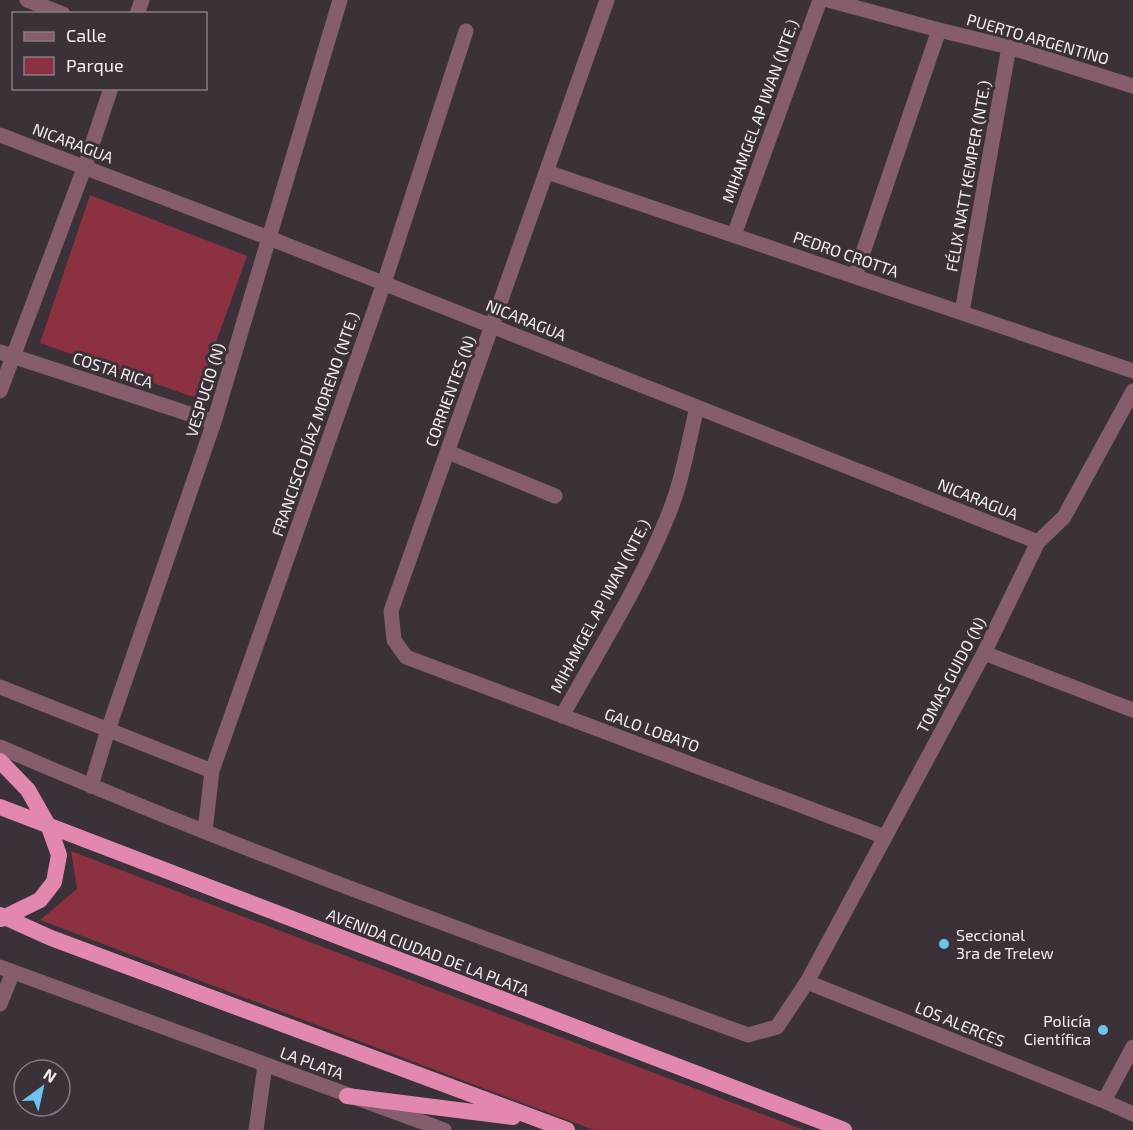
<svg xmlns="http://www.w3.org/2000/svg" width="1133" height="1130" viewBox="0 0 1133 1130" font-family="'Exo 2',sans-serif">
<style>
.green{fill:#8b3141}
.lines{fill:none;stroke-linecap:round;stroke-linejoin:round}
.minor{stroke:#855d6d;stroke-width:15}
.tertiary{stroke:#855d6d;stroke-width:15}
.trunk{stroke:#e288ae;stroke-width:16}
.poi-dot{fill:#6bc3f2;stroke:#3a3238;stroke-width:2}
.labels{text-anchor:middle;stroke-width:6;stroke-linejoin:round;paint-order:stroke}
.street-label{font-size:16px;fill:#f4eff3;stroke:#3a3238}
.poi-label{font-size:16px;fill:#f4eff3;stroke:#3a3238;text-anchor:start}
</style>
<rect width="100%" height="100%" fill="#3a3238"/>
<path class="green" d="M90,195L247,256L196,398L40,343Z
M71,851L804,1130H594L40,920L77,889Z"/>
<g class="lines">
<path class="minor" d="M27,0L63,14
M607,0L391,611L394,640L406,657L885,837
M828,0L939,30L1009,47L1133,86
M137,14L142,0
M547,172L1133,371
M734,235L820,0
M855,276L939,30
M962,312L1009,47
M0,352L214,422
M0,391L85,166L111,88
M448,452L555,496
M1038,542L1064,517L1133,391
M0,687L212,771
M562,716C598,651 639,587 667,518C682,483 688,444 697,407
M91,786L108,730L214,422L340,0
M205,831L212,771L384,283L466,31
M0,967L444,1130
M807,982L1104,1101L1133,1114
M0,1004L13,972
M1104,1101L1133,1047"/>
<path class="tertiary" d="M0,135L269,238L1038,542L984,653L807,982L777,1027L748,1035C497,943 245,853 0,747
M984,653L1133,710
M256,1130L265,1065"/>
<path class="trunk" d="M0,761L28,790L49,827L59,855L54,882L40,900L1,919
M0,807L844,1130
M0,915L51,938L567,1130
M347,1096L513,1117"/>
</g>
<g class="poi-dot">
<circle cx="944" cy="944" r="6"/>
<circle cx="1103" cy="1030" r="6"/>
</g>
<g class="labels">
<g class="street-label">
<text transform="translate(1038 39) rotate(16)" y="6">PUERTO ARGENTINO</text>
<text transform="translate(760 111) rotate(-70)" y="6">MIHAMGEL AP IWAN (NTE.)</text>
<text transform="translate(73 143) rotate(21)" y="6">NICARAGUA</text>
<text transform="translate(968 176) rotate(-80)" y="6">FÉLIX NATT KEMPER (NTE.)</text>
<text transform="translate(846 254) rotate(19)" y="6">PEDRO CROTTA</text>
<text transform="translate(526 320) rotate(22)" y="6">NICARAGUA</text>
<text transform="translate(113 370) rotate(18)" y="6">COSTA RICA</text>
<text transform="translate(205 390) rotate(-73)" y="6">VESPUCIO (N)</text>
<text transform="translate(450 391) rotate(-70)" y="6">CORRIENTES (N)</text>
<text transform="translate(315 424) rotate(-71)" y="6">FRANCISCO DÍAZ MORENO (NTE.)</text>
<text transform="translate(978 499) rotate(22)" y="6">NICARAGUA</text>
<text transform="translate(600 606) rotate(-62)" y="6">MIHAMGEL AP IWAN (NTE.)</text>
<text transform="translate(951 675) rotate(-62)" y="6">TOMAS GUIDO (N)</text>
<text transform="translate(652 730) rotate(20)" y="6">GALO LOBATO</text>
<text transform="translate(428 952) rotate(21)" y="6">AVENIDA CIUDAD DE LA PLATA</text>
<text transform="translate(960 1024) rotate(22)" y="6">LOS ALERCES</text>
<text transform="translate(312 1063) rotate(20)" y="6">LA PLATA</text>
</g>
<g class="poi-label">
<text x="956" y="941">Seccional<tspan x="956" dy="18">3ra de Trelew</tspan></text>
<text x="1091" y="1027" text-anchor="end">Policía<tspan x="1091" dy="18">Científica</tspan></text>
</g>
</g>
<rect x="12" y="12" width="195" height="78" fill="#3a3238" stroke="#847e83" stroke-width="1.5"/>
<rect x="24" y="32" width="30" height="9" fill="#855d6d" stroke="#847e83" stroke-width="1.5"/>
<text x="66" y="42" font-size="18" fill="#f4eff3">Calle</text>
<rect x="24" y="57" width="30" height="18" fill="#8b3141" stroke="#847e83" stroke-width="1.5"/>
<text x="66" y="72" font-size="18" fill="#f4eff3">Parque</text>
<g transform="translate(42 1088) rotate(33)"><circle r="28" fill="#3a3238" stroke="#847e83" stroke-width="1.5"/>
<path d="M0-4.5L10 22L0 15L-10 22Z" fill="#6bc3f2"/>
<text y="-9" font-size="16" font-weight="bold" text-anchor="middle" fill="#f4eff3">N</text>
</g>
</svg>
